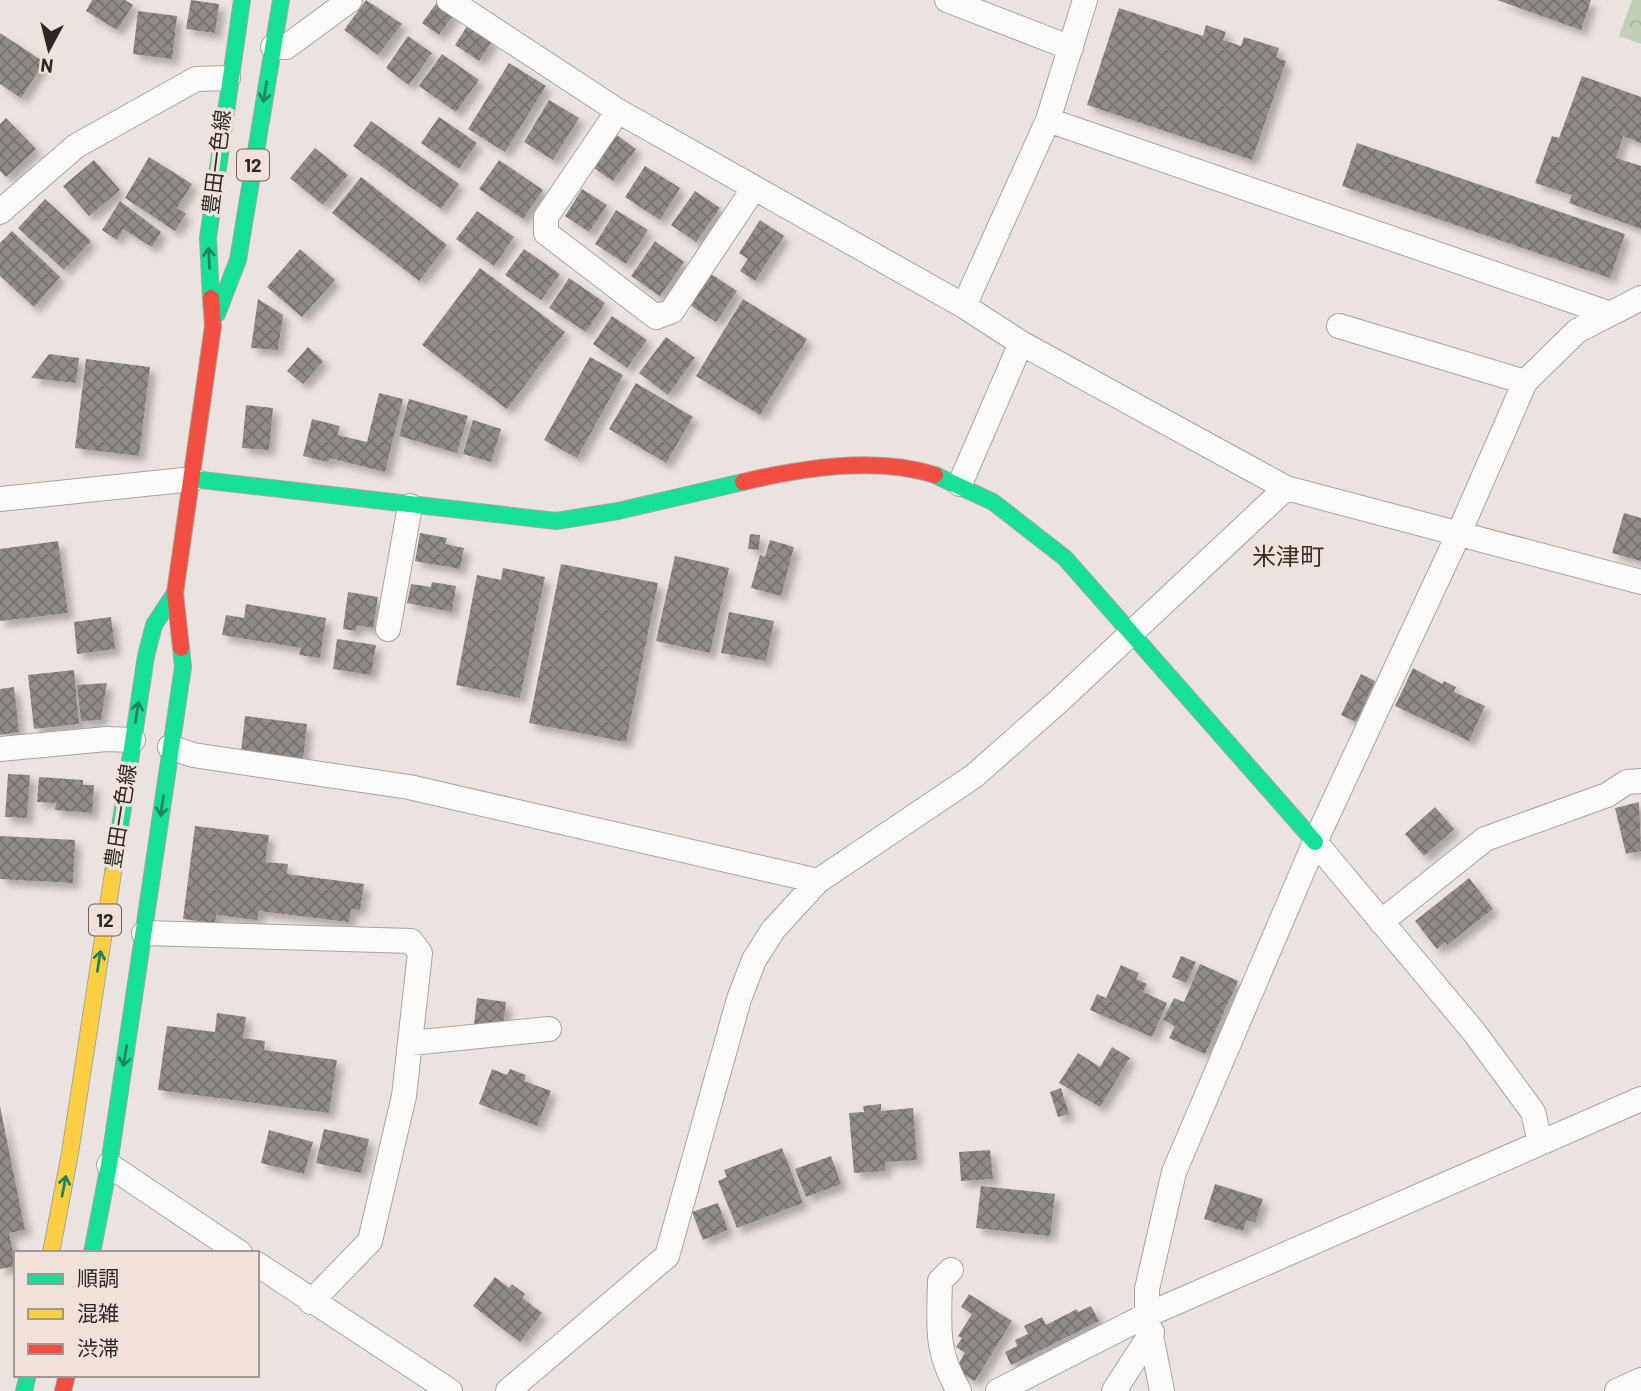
<svg xmlns="http://www.w3.org/2000/svg" width="1641" height="1391" viewBox="0 0 1641 1391" font-family="Barlow,'Noto Sans JP',sans-serif">
<style>
.park{fill:url(#park-crowns)}
.building{fill:url(#building-cross-hatch);filter:url(#shadow)}
.lines{fill:none;stroke-linecap:round;stroke-linejoin:round}
.street-casing{stroke:#a9a3a0;stroke-width:26}
.fast-casing{stroke:#a9a3a0;stroke-width:18}
.slow-casing{stroke:#a9a3a0;stroke-width:18}
.jam-casing{stroke:#a9a3a0;stroke-width:18}
.street{stroke:#fcfbfa;stroke-width:24}
.fast{stroke:#16e098;stroke-width:16}
.slow{stroke:#ffcf43;stroke-width:16}
.jam{stroke:#f24e42;stroke-width:16}
.oneway{stroke:#22845e}
.labels{text-anchor:middle;stroke-width:7;stroke-linejoin:round;paint-order:stroke}
.shield{fill:#f0e2da;stroke:#68605b;stroke-width:2}
.shield-label{font-size:19px;font-weight:bold;fill:#2d2825}
.street-label{font-size:21px;fill:#2d2825;stroke:#f0e2da}
.quarter-label{font-size:24px;fill:#392e28;stroke:#f0e2da}
</style>
<defs>
<pattern id="park-crowns" width="20" height="18" patternUnits="userSpaceOnUse" patternTransform="scale(1.75)"><rect width="20" height="18" fill="#c2d0ba"/><path d="M2 6a3 3 0 1 1 6 0M12 15a3 3 0 1 1 6 0" fill="none" stroke="#a7b3a0"/></pattern>
<pattern id="building-cross-hatch" width="8" height="8" patternUnits="userSpaceOnUse" patternTransform="scale(1.75)"><rect width="8" height="8" fill="#918b88"/><path d="M0 0l8 8M0 8l8-8" fill="none" stroke="#77726f"/></pattern>
<filter id="shadow"><feDropShadow dx="6" dy="6" stdDeviation="3.5" flood-color="#0004"/></filter>
</defs>
<rect width="100%" height="100%" fill="#ebe3df"/>
<path class="park" d="M1632,0H1641V44L1619,36Z"/>
<path class="building" d="M92,0H125L133,5L117,30L86,11Z
M191,0L219,4L215,33L186,29Z
M366,0L402,24L378,55L344,30Z
M1497,0H1591L1581,30Z
M438,1L455,13L439,35L422,23Z
M1119,8L1203,36L1206,25L1226,32L1223,40L1241,46L1244,37L1279,48L1276,57L1286,61L1252,160L1087,105Z
M138,11L177,16L172,59L133,54Z
M469,23L493,40L479,61L455,45Z
M0,33L44,62L21,98L0,84Z
M408,36L432,53L409,85L386,68Z
M442,54L479,80L456,112L419,86Z
M509,63L546,86L505,152L468,129Z
M1582,76L1641,97V143L1623,136L1616,158L1641,166V229L1569,203L1572,195L1535,183L1552,136L1559,138Z
M549,100L579,118L553,160L524,142Z
M439,117L477,143L459,169L421,143Z
M6,118L36,149L6,177L0,171V124Z
M371,121L459,184L441,209L353,146Z
M614,133L636,149L613,181L591,166Z
M1357,143L1625,234L1610,278L1342,186Z
M315,148L348,175L323,205L290,178Z
M149,157L192,184L177,208L186,214L175,231L125,198Z
M94,160L120,190L89,216L63,186Z
M499,160L543,190L523,219L479,189Z
M645,166L680,188L660,220L625,197Z
M361,177L447,245L419,281L332,213Z
M582,189L607,205L589,232L565,216Z
M695,191L720,208L696,242L671,225Z
M45,199L91,241L64,270L18,228Z
M120,201L161,232L152,247L123,229L117,240L102,230Z
M616,210L648,230L626,264L595,244Z
M477,211L514,237L494,266L456,239Z
M760,220L784,236L755,281L740,271L748,259L739,253Z
M12,231L60,277L34,307L0,276V243Z
M655,241L684,262L660,296L631,276Z
M300,249L335,280L302,317L267,287Z
M524,249L560,274L541,300L505,275Z
M480,268L565,332L507,409L422,345Z
M708,272L737,291L716,322L687,303Z
M569,278L605,303L586,332L549,308Z
M258,299L283,315L278,350L251,348Z
M743,299L807,339L760,415L696,376Z
M612,316L647,340L627,368L593,344Z
M666,337L695,358L668,395L639,373Z
M308,347L323,361L303,384L287,371Z
M49,354L79,358L76,383L31,378Z
M590,357L623,375L577,458L544,440Z
M86,359L150,367L139,456L75,448Z
M636,383L693,417L666,463L609,429Z
M379,393L403,399L385,472L330,458L328,462L303,456L312,419L340,426L337,435L367,442Z
M409,399L468,416L457,453L399,436Z
M246,405L273,408L269,450L242,448Z
M473,420L501,429L491,462L463,454Z
M1624,513L1641,518V561L1612,553Z
M420,533L447,538L445,544L464,548L460,569L415,561Z
M750,534L760,535L759,550L748,549Z
M770,540L794,547L781,596L751,588L760,555L765,557Z
M58,541L68,613L0,621V549Z
M675,556L729,568L710,653L656,641Z
M561,564L658,583L626,742L529,723Z
M503,568L545,577L520,698L456,685L477,575L501,580Z
M432,582L456,586L452,612L407,603L411,584L431,587Z
M348,592L378,597L373,628L357,625L356,631L343,629Z
M246,604L326,618L320,658L299,655L301,648L222,635L226,615L244,618Z
M729,612L774,621L766,661L721,653Z
M111,617L115,649L77,654L74,622Z
M337,639L376,645L371,675L333,669Z
M1413,668L1442,684L1444,681L1456,687L1454,692L1485,706L1469,741L1395,706Z
M74,670L79,724L34,729L28,675Z
M1361,674L1375,681L1356,722L1341,715Z
M107,683L101,720L81,721L77,685Z
M14,687L19,732L0,735V689Z
M245,716L307,724L303,759L241,752Z
M8,774L30,775L27,818L5,817Z
M39,777L83,780V785H94L92,813L55,810L56,803L37,802Z
M1639,802L1641,851L1626,854L1615,808Z
M1435,807L1454,829L1424,856L1405,834Z
M195,826L269,835L265,862L288,864L287,874L364,884L360,910L351,909L349,922L259,911L257,920L216,915L215,923L183,919Z
M0,836L75,840L73,883L0,879Z
M1469,878L1493,909L1447,945L1445,942L1437,949L1415,921Z
M1181,956L1196,962L1186,983L1172,977Z
M1200,964L1238,981L1205,1054L1169,1038L1175,1026L1163,1020L1174,998L1184,1002Z
M1121,965L1139,973L1136,979L1147,984L1143,992L1167,1003L1152,1037L1090,1010L1097,994L1106,998Z
M477,998L506,1002L503,1028L474,1025Z
M217,1013L246,1017L243,1038L265,1041L264,1050L337,1060L329,1113L158,1090L167,1026L215,1032Z
M1112,1047L1130,1058L1100,1107L1059,1083L1078,1053L1100,1067Z
M492,1069L507,1075L510,1069L526,1075L524,1081L551,1091L537,1126L479,1104Z
M1061,1088L1069,1114L1058,1117L1050,1092Z
M881,1104V1111L913,1108L917,1160L885,1162V1171L854,1173L849,1113L864,1112L863,1106Z
M0,1106L25,1230L9,1233L16,1266L0,1269Z
M324,1129L369,1139L361,1173L316,1163Z
M269,1130L313,1142L304,1174L261,1163Z
M782,1148L803,1203L737,1228L718,1181L727,1177L724,1170Z
M990,1150L993,1179L961,1181L959,1152Z
M831,1156L841,1184L806,1197L795,1169Z
M1215,1184L1263,1199L1255,1223L1247,1220L1243,1231L1204,1219Z
M981,1186L1055,1194L1050,1236L976,1228Z
M718,1203L728,1230L703,1240L692,1212Z
M495,1277L509,1288L512,1284L525,1294L522,1298L542,1313L520,1342L473,1306Z
M969,1294L1012,1321L975,1381L955,1369L965,1353L956,1347L962,1338L958,1336L972,1314L961,1307Z
M1091,1306L1099,1321L1011,1365L1005,1352L1017,1346L1015,1340L1028,1334L1024,1326L1042,1317L1046,1325L1077,1309L1078,1312Z"/>
<g class="lines">
<defs>
<path id="street" d="M449,0L618,111L964,306L1021,343L1286,488L1641,582
M947,0L1071,48
M273,47H286L350,0
M618,111L546,217V233L656,317L672,311L754,188
M1048,120L1608,313
M0,212L76,146L196,79L228,78
M964,306L1048,120L1085,0
M1339,326L1525,382
M960,484L1021,343
M0,499L193,479
M388,629L410,506
M170,747L193,755L409,787L818,881
M0,749L107,739L133,740
M1315,842L1474,1032L1533,1112L1540,1143
M1381,922L1485,839L1607,795L1627,782L1641,781
M144,933L411,941L420,953L404,1096L370,1241L311,1302
M411,1043L549,1029
M109,1165L240,1253
M257,1264L450,1391
M951,1270L940,1281C939,1326 935,1351 959,1391
M508,1391L667,1256L739,999L754,960L773,930L818,881L974,776L1060,700L1286,488
M998,1391L1147,1315L1641,1099
M1114,1391L1152,1332
M1162,1391L1147,1315V1289L1174,1172L1315,842L1459,533L1525,382L1577,331L1641,298
M1617,1391L1641,1380"/>
<path id="fast" d="M211,298L208,238L242,0
M217,314L238,260L281,0
M935,475L993,502L1065,558L1315,842
M193,479L556,521L618,511L743,482
M113,873L146,656L154,625L175,593
M92,1253L109,1165L183,667L181,648
M24,1391L28,1375"/>
<path id="slow" d="M51,1253L70,1153L113,873"/>
<path id="jam" d="M743,482C802,468 876,456 935,475
M181,648L175,593L213,326L211,298
M63,1391L67,1375"/>
</defs>
<use href="#street" class="street-casing"/>
<use href="#fast" class="fast-casing"/>
<use href="#slow" class="slow-casing"/>
<use href="#jam" class="jam-casing"/>
<use href="#street" class="street"/>
<use href="#fast" class="fast"/>
<use href="#slow" class="slow"/>
<use href="#jam" class="jam"/>
</g>
<defs><path id="oneway-shaft" d="M-6 0H5M1.5-3L5.5 0L1.5 3" fill="none" stroke-width="1.6" stroke-linecap="round" stroke-linejoin="round" transform="scale(1.75)"/></defs>
<g class="oneway">
<use href="#oneway-shaft" transform="translate(265 92) rotate(99)"/>
<use href="#oneway-shaft" transform="translate(209 258) rotate(-93)"/>
<use href="#oneway-shaft" transform="translate(137 712) rotate(-81)"/>
<use href="#oneway-shaft" transform="translate(162 806) rotate(98)"/>
<use href="#oneway-shaft" transform="translate(99 961) rotate(-81)"/>
<use href="#oneway-shaft" transform="translate(125 1056) rotate(99)"/>
<use href="#oneway-shaft" transform="translate(64 1186) rotate(-79)"/>
</g>
<g class="labels">
<g class="shield">
<rect x="237" y="149.5" width="32" height="31" rx="5"/>
<rect x="89" y="904.5" width="32" height="31" rx="5"/>
</g>
<g class="shield-label">
<text x="253" y="172">12</text>
<text x="105" y="927">12</text>
</g>
<g class="street-label">
<text transform="translate(217 162) rotate(-83)" y="7">豊田一色線</text>
<text transform="translate(121 816) rotate(-81)" y="7">豊田一色線</text>
</g>
<g class="quarter-label">
<text x="1288" y="565">米津町</text>
</g>
</g>
<rect x="14" y="1251" width="245" height="126" fill="#f0e2da" stroke="#a29892" stroke-width="2"/>
<rect x="28" y="1274" width="35" height="10" fill="#16e098" stroke="#a29892" stroke-width="2"/>
<text x="77" y="1286" font-size="21" fill="#2d2825">順調</text>
<rect x="28" y="1309" width="35" height="10" fill="#ffcf43" stroke="#a29892" stroke-width="2"/>
<text x="77" y="1321" font-size="21" fill="#2d2825">混雑</text>
<rect x="28" y="1344" width="35" height="10" fill="#f24e42" stroke="#a29892" stroke-width="2"/>
<text x="77" y="1356" font-size="21" fill="#2d2825">渋滞</text>
<g transform="translate(49 49) rotate(187)" stroke="#f0e2da" stroke-width="5" paint-order="stroke">
<path d="M0-5L12 26L0 18L-12 26Z" fill="#2d2825"/>
<text y="-10" font-size="19" font-weight="bold" text-anchor="middle" fill="#2d2825">N</text>
</g>
</svg>
